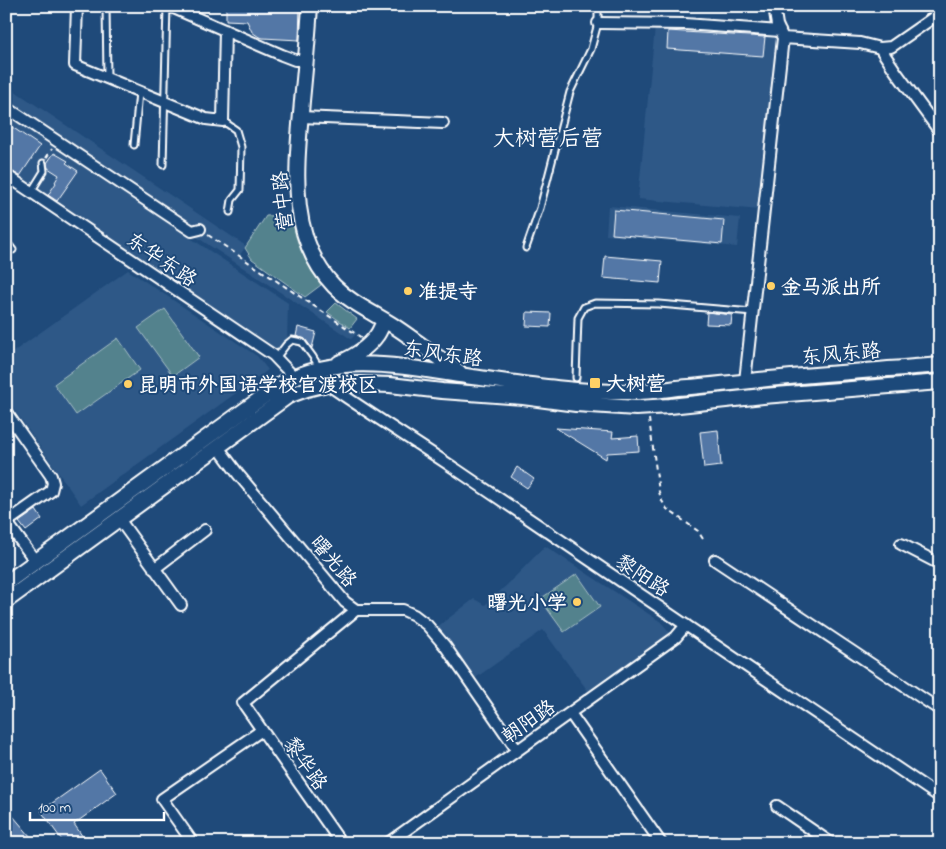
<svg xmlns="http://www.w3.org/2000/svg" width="946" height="849" viewBox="0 0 946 849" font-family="'Indie Flower','LXGW WenKai TC',sans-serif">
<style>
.built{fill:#2e5887}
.green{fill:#52828d;stroke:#a8c0c6}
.building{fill:#5277a6;stroke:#fff}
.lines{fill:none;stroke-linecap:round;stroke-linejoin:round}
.lane-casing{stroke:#fff;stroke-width:9}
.street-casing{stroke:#fff;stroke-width:14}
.secondary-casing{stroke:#fff;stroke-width:18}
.path{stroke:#fff;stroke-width:2;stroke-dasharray:5 4;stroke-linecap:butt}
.lane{stroke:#1f4a7a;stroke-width:5}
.street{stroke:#1f4a7a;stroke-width:10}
.secondary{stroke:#1f4a7a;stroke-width:14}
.poi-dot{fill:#ffd166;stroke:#1f4a7a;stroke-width:2}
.labels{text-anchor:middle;stroke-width:4;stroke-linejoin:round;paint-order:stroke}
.street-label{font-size:20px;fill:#fff;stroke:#1f4a7a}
.poi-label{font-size:20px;font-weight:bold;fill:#fff;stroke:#1f4a7a;text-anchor:start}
.quarter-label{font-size:22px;fill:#fff;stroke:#1f4a7a}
</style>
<rect width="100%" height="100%" fill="#1f4a7a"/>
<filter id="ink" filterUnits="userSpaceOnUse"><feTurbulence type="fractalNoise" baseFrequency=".02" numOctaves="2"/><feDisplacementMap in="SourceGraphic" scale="10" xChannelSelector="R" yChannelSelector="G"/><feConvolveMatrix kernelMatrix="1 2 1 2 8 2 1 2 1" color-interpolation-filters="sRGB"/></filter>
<g filter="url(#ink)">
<path class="built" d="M655,27L777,38L760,210L638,199Z
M6,85L246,246L240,255L357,333L351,339L6,111Z
M6,115L288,303L287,341L276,350L6,171Z
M608,206L740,218L737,247L606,235Z
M128,270L257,356L268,370L81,505L6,398V357Z
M545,546L661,622L671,634L588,691L543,630L474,679L437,627L474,599L485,605L509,583Z"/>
<path class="green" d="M293,215C293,241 307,264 321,285L305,297L252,259L245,248L266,216Z
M336,303L357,319L350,328L327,312Z
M165,309L199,357L173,376L138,328Z
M118,338L140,370L76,415L54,384Z
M577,574L600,607L564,632L540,599Z"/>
<path class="building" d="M226,6H300L299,40L263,38L259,37L252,32L247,21L226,20Z
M668,31L765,37L763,56L667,49Z
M12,127L40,146L20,176L6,168V135Z
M54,153L68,161L66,163L78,171L57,201L48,195L56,183L55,182L59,175L48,168L47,163Z
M614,210L724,220L722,244L612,234Z
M605,256L662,261L660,283L603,278Z
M527,312L551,313L550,327L526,326Z
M707,312L732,315L731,325L706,324Z
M298,327L316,332L312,348L305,339L296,336Z
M556,428L613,432L612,438L638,436L639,451L607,453L606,459Z
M718,430L721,466L704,468L700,432Z
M517,467L534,479L527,488L511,477Z
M36,510L42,519L26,531L19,522Z
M100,769L117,793L74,824L87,843H64L41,811Z
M13,816L36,843H6V822Z"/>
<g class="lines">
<defs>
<path id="lane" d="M106,6L107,78
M223,121L236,130L241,147L240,190L232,200L230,212
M134,145L139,92
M163,165L167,6
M31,192L44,171L43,163
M6,241L13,250
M526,248L540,208L570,92L591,49L598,23V6
M276,358L286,345L292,340L302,342L313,357L319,367
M576,378L578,318L584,307L595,303L659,304L753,312"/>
<path id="street" d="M77,6L75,65L206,119L223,121L225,30
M169,6L282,55L295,60H306
M774,6L777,25L782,36
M598,23L685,24L780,31
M880,48L896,72L940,132
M6,107L192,231L200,229
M301,117L443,123
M6,175L273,355L294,377
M745,381L783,38L860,43L880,48L891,47L940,13
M327,384C370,414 414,441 457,470C617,580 779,688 940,797
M6,412L51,476L53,483L51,491L7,522
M218,447L238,474L345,602L356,610H403L414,615L427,625L445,646L517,750
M119,519L181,605
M6,521L36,562
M901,544L940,564
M715,560L940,710
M154,569L205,530
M570,713L661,843
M777,806L831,843
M193,843L162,799L262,730
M341,843L243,703L356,610
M388,843L676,637L686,625"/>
<path id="secondary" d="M310,6C308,38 305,70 302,101C297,164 286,236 334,286C352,304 376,314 397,328C418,342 438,358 459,372
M339,363C353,357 368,348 377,335C380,331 382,325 384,321
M6,583L282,383C340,352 404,367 466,376C522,384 578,393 635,392C649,392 663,390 677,388C704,386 732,383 759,380C819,374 880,370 940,365
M6,601L288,396L307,389L327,384H359L390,385L442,391L523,397L576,404L636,408L670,406L763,396L940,382"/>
</defs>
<use href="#lane" class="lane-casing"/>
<use href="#street" class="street-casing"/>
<use href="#secondary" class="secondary-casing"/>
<path class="path" d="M46,158L52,149
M208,235L362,338
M649,419L659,492L662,501L667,509L698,531L703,539"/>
<use href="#lane" class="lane"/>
<use href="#street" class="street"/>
<use href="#secondary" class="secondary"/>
</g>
</g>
<g class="poi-dot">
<circle cx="771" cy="286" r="5"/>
<circle cx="408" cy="291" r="5"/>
<rect x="589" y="377" width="12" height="12" rx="2.5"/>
<circle cx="128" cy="384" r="5"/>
<circle cx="577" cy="602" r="5"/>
</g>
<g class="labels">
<g class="street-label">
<text transform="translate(282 201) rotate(-96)" y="7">营中路</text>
<text transform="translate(162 259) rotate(34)" y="7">东华东路</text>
<text transform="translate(443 353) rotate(8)" y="7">东风东路</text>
<text transform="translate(841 353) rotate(-5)" y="7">东风东路</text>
<text transform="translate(334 561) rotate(50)" y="7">曙光路</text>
<text transform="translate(643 575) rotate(33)" y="7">黎阳路</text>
<text transform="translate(528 721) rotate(-35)" y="7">朝阳路</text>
<text transform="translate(306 763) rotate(55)" y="7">黎华路</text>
</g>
<g class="poi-label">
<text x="781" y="293">金马派出所</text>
<text x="418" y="298">准提寺</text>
<text x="606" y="390">大树营</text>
<text x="138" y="391">昆明市外国语学校官渡校区</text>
<text x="567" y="609" text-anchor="end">曙光小学</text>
</g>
<g class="quarter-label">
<text x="548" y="145">大树营后营</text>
</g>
</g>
<rect width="946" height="849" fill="none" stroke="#1f4a7a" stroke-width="25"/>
<rect x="12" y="12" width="921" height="824" fill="none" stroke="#fff" stroke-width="2" filter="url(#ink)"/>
<path d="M30 812v8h134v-8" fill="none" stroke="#ffffff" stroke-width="2.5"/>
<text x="38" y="812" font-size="15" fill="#ffffff" stroke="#1f4a7a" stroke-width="4" paint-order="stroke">100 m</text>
</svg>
